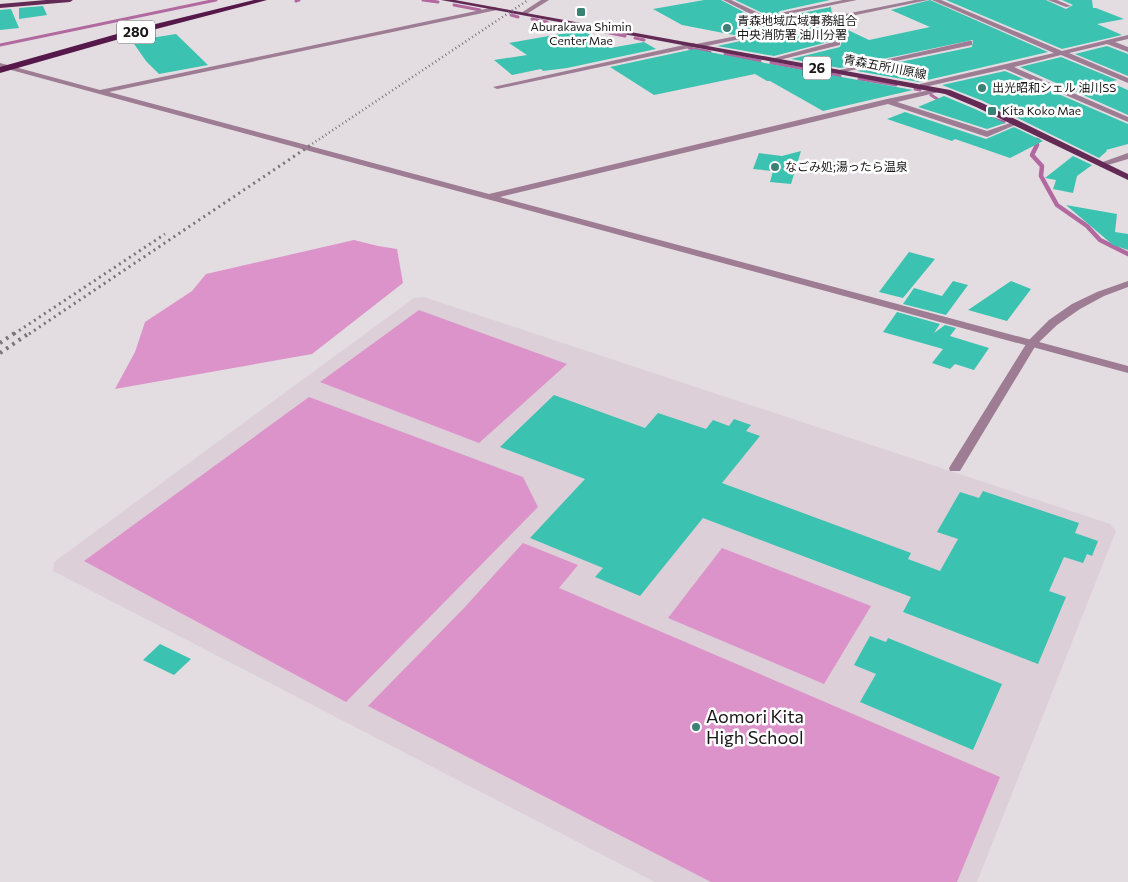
<svg xmlns="http://www.w3.org/2000/svg" width="1128" height="882" viewBox="0 0 1128 882" font-family="Commissioner,'Noto Sans JP',sans-serif">
<style>
.built{fill:#dccfd8}
.green{fill:#dc93ca}
.lines{fill:none;stroke-linecap:round;stroke-linejoin:round}
.stream-far1{stroke:#b169a0;stroke-width:3}
.stream{stroke:#b169a0;stroke-width:4.5}
.building{fill:#3cc2b0}
.minor{fill:#9d7c94;fill-rule:evenodd}
.tertiary{fill:#9d7c94;fill-rule:evenodd}
.primary{fill:#622a55;fill-rule:evenodd}
.trunk{fill:#56184a;fill-rule:evenodd}
.rail-far2{stroke:#797577;stroke-width:2.5;stroke-dasharray:1 3;stroke-linecap:butt}
.rail-far1{stroke:#797577;stroke-width:3;stroke-dasharray:2 4;stroke-linecap:butt}
.rail{stroke:#797577;stroke-width:4;stroke-dasharray:2.5 5;stroke-linecap:butt}
.poi-dot{fill:#3c8176;stroke:#fff;stroke-width:2}
.labels{text-anchor:middle;stroke-width:5;stroke-linejoin:round;paint-order:stroke}
.far-poi-label{font-size:12px;fill:#191718;stroke:#fff;text-anchor:start}
.far-street-label{font-size:12px;fill:#191718;stroke:#fff}
.shield{fill:#fff;stroke:#5e5d5d;stroke-width:1}
.shield-label{font-size:14px;font-weight:bold;fill:#191718}
.near-poi-label{font-size:18px;fill:#191718;stroke:#fff;text-anchor:start}
</style>
<rect width="100%" height="100%" fill="#e3dde1"/>
<path class="built" d="M424,297L1110,524L1116,531L977,882H655L53,571L54,562L414,298Z"/>
<path class="green" d="M354,240L378,246L397,249L403,283L312,354L115,389L135,352L145,322L192,291L206,274Z
M419,310L567,364L479,443L320,382Z
M309,397L523,477L538,507L346,702L84,561Z
M523,543L578,565L559,588L1000,777L957,882H711L368,706L464,608Z
M722,548L871,606L824,684L668,618Z"/>
<g class="lines">
<path class="stream-far1" d="M423,0L438,2
M296,1L299,0
M454,5L480,10
M511,15L518,17
M532,19L547,22
M569,26L595,31
M605,32L625,36
M635,38L644,40
M0,45L216,0
M689,48L710,52
M725,54L760,61
M771,63L810,70
M820,72L840,76
M859,79L896,85
M915,89L920,90
M931,95L942,102
M994,119L1004,122
M1036,146L1039,140L1037,139"/>
<path class="stream" d="M1037,145L1032,155L1042,166L1041,176L1057,205L1087,226L1100,240L1128,254"/>
</g>
<path class="building" d="M704,0H721L772,27L734,35L682,25L653,9Z
M735,0H830L780,11L778,13L783,17L831,7L832,15L786,24Z
M930,0L1048,52L919,82L857,71L972,47L973,40L840,68L791,59L840,47L842,41L840,39L774,56L717,46L831,22L869,40L930,27L891,10Z
M946,0H1046L1066,9L1073,5L1062,0H1092L1093,8H1096L1124,19L1097,24L1122,35L1062,49Z
M43,6L47,15L19,19V8Z
M11,9L19,28L0,30V10Z
M583,30L610,48L644,42L656,49L567,68L543,71L541,69L512,75L494,60L527,55L509,43Z
M176,34L208,65L159,74L146,61L132,41Z
M1107,46L1128,54V76L1075,54Z
M694,49L770,64L913,90L823,111L770,81H767L755,74L654,95L610,67Z
M1061,57L1117,80L1109,82L1128,90V115L1020,67Z
M1005,71L1128,124V144L1106,150L1107,151L1099,158L983,101L942,85Z
M944,96L975,109L1005,123L987,129L918,107Z
M905,112L986,139L1014,127L1043,141L1010,158L955,139L952,141L887,119Z
M801,151L791,184L770,182L773,171L753,169L759,153L782,156Z
M1073,156L1092,165L1077,176L1073,193L1053,189L1056,180L1045,178Z
M1066,205L1117,214L1115,232L1128,234V250L1113,245Z
M909,252L935,259L903,298L879,292Z
M953,281L968,285L946,315L903,304L914,288L942,296Z
M1011,281L1031,289L1007,321L968,310Z
M897,312L940,324L934,333L945,325L956,328L950,336L989,348L974,370L955,364L950,369L932,363L943,349L883,332Z
M554,395L645,428L658,413L706,429L713,420L729,426L734,419L751,425L746,431L760,436L722,483L911,553L908,559L940,571L958,539L937,532L960,492L979,498L983,491L1079,523L1075,533L1098,541L1092,556L1087,554L1083,563L1064,557L1049,591L1066,597L1038,664L903,612L911,597L703,518L640,596L595,577L603,568L530,538L585,479L500,447Z
M870,636L886,642L888,638L1002,684L973,750L860,702L876,674L854,665Z
M160,644L191,659L174,675L143,660Z"/>
<g class="lines">
<path class="minor" d="M541,0H549L525,15H521V13Z
M723,0H731L786,26L915,0H928L697,48L694,47L497,89L493,87L693,43L696,44L778,28Z
M843,0H857L783,15L780,13Z
M932,0H941L1062,51L1128,35V39L1115,42L1128,47V52L1107,44L1069,53L1128,78V83L1061,55L1014,67L1128,117V122L1005,69L920,88V84L1054,53Z
M1048,0H1057L1071,6L1066,7Z
M495,7L498,9L497,10L109,92L489,194L887,99L939,88V92L897,102L987,131L1016,121L1020,123L987,137L888,104L500,197L1128,366V373L0,67V63L100,90Z
M837,41H840V45L771,62L767,60Z
M969,41H972V45L839,73L835,71Z
M1128,153V159L1101,167L1097,164Z"/>
<path class="tertiary" d="M1128,281V287L1104,296L1080,309L1057,325L1036,345L960,471H950L949,468L1028,341L1049,320L1072,304L1097,292Z"/>
<path class="primary" d="M46,0H73L70,2L0,8V4Z
M441,0H455L950,90L982,103L1128,174V180L976,107L945,94Z"/>
<path class="trunk" d="M254,0H267L137,34L0,73V67L131,30Z"/>
<path class="rail-far2" d="M309,146L528,0"/>
<path class="rail-far1" d="M14,334L165,234
M29,334L311,145"/>
<path class="rail" d="M0,343L16,332
M0,353L31,332"/>
</g>
<g class="poi-dot">
<rect x="576" y="7" width="10" height="10" rx="2.5"/>
<circle cx="727" cy="28" r="5"/>
<circle cx="982" cy="88" r="5"/>
<rect x="987" y="106" width="10" height="10" rx="2.5"/>
<circle cx="775" cy="167" r="5"/>
<circle cx="696" cy="727" r="5"/>
</g>
<g class="labels">
<g class="far-poi-label">
<text x="737" y="25">青森地域広域事務組合<tspan x="737" dy="14">中央消防署 油川分署</tspan></text>
<text x="581" y="31" text-anchor="middle">Aburakawa Shimin<tspan x="581" dy="14">Center Mae</tspan></text>
<text x="992" y="92">出光昭和シェル 油川SS</text>
<text x="1002" y="115">Kita Koko Mae</text>
<text x="785" y="171">なごみ処;湯ったら温泉</text>
</g>
<g class="far-street-label">
<text transform="translate(885 67) rotate(11)" y="4">青森五所川原線</text>
</g>
<g class="shield">
<rect x="117" y="20.5" width="38" height="23" rx="4"/>
<rect x="803" y="56.5" width="28" height="23" rx="4"/>
</g>
<g class="shield-label">
<text x="136" y="37">280</text>
<text x="817" y="73">26</text>
</g>
<g class="near-poi-label">
<text x="706" y="723">Aomori Kita<tspan x="706" dy="21">High School</tspan></text>
</g>
</g>
</svg>
